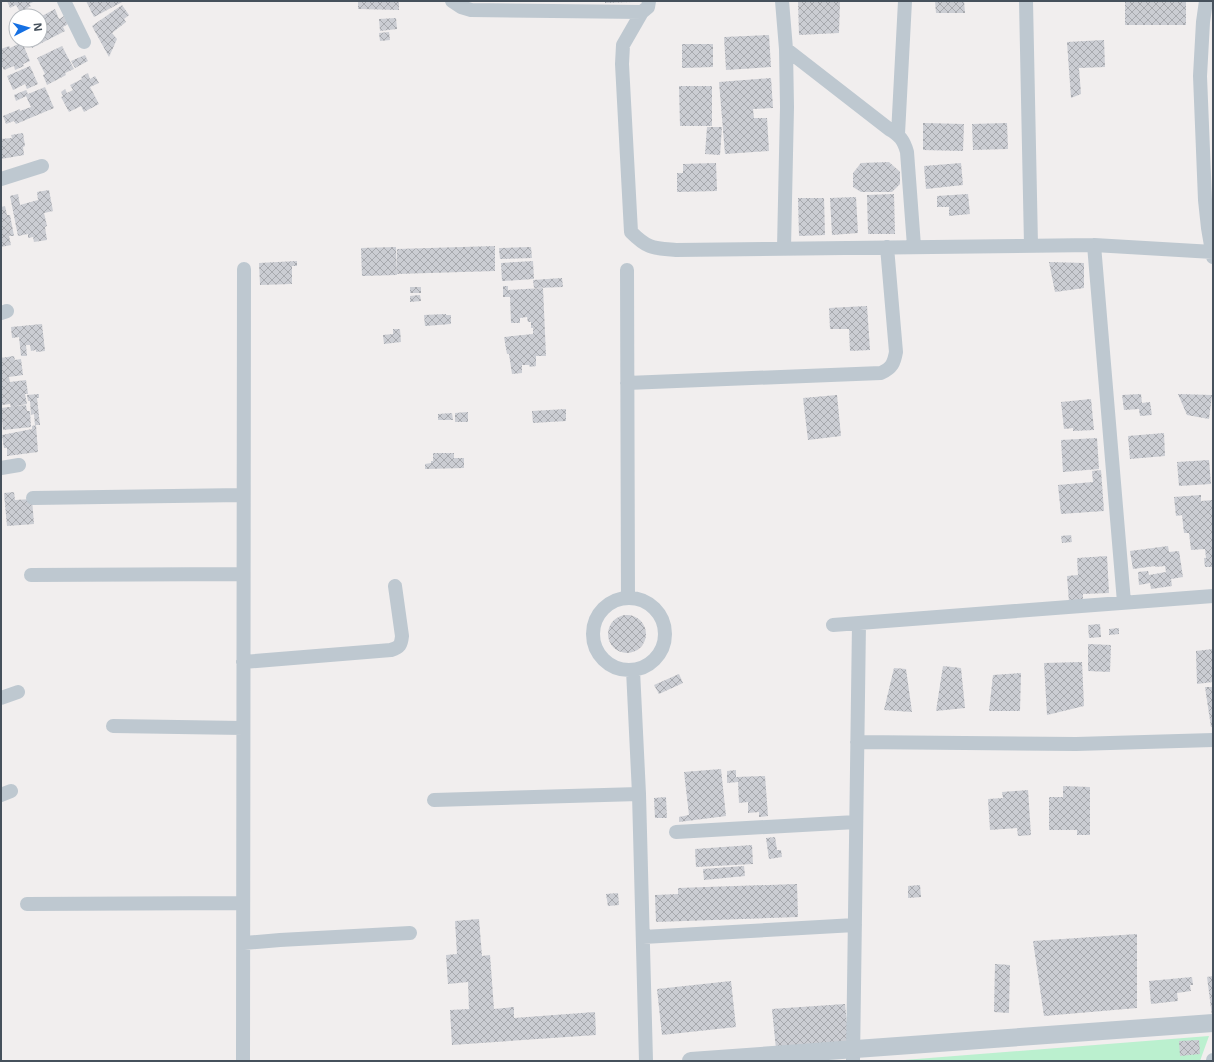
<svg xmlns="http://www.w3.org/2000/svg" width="1214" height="1062" viewBox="0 0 1214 1062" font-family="'Noto Sans',sans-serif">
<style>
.pitch{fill:#bbf0cf}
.building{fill:url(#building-cross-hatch)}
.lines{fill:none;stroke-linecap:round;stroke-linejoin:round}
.minor{stroke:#bec8d0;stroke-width:14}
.tertiary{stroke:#bec8d0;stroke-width:18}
</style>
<defs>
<pattern id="building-cross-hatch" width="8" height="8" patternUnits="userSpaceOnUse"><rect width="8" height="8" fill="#cbcdd3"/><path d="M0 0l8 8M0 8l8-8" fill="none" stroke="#a7a9ae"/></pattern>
</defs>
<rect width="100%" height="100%" fill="#f1eeee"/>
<path class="pitch" d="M1209,1036L1200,1061H904V1060Z"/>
<path class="building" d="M7,1H35L29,4L31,6L20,12L16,5L10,8Z
M86,1H124L94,17Z
M358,1H399V10L358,9Z
M605,1H633V2L605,3Z
M798,1H840L839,33L799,35Z
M935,1H964L965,13H936Z
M1125,1H1186V25H1125Z
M122,5L129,15L124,19L126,22L112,33L117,39L109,57L92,26Z
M55,9L59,19L64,16L68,24L63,27L65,31L32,48L29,40H40V17Z
M396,18L397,29L380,31L379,19Z
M389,32L390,40L380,41L379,33Z
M769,35L771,67L726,70L724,37Z
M1104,40L1105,67L1079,68L1081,94L1071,98L1067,42Z
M22,42L30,61L23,64L24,66L15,70L14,66L4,70L1,64V49L9,46L10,48Z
M682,44H713V67L682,68Z
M62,46L74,69L65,73L66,75L47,85L43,75L45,74L37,58Z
M85,55L88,61L75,68L71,61Z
M30,66L38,84L27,89L25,84L13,90L7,76Z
M88,73L90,79L95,76L99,83L90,87L99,104L84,112L81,106L69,112L61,97L63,96L61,92L65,89L67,93L73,90L70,85L82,79L81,77Z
M771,78L773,108L753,109L754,118H767L769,151L725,154L719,82Z
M679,86H712V126H680Z
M45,87L54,108L16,124L14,121L6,124L3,116L20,109V111L31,107L26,96L16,101L14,95L26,90L28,94Z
M923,123L964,124L963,151L923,150Z
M1007,123L1008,149L973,150L972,124Z
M707,127H722L720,155L705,154Z
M23,133L25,146L23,147L24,155L1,159V139L12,138L11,135Z
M889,162L900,172V184L892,192H861L853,187V173L861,163Z
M716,163L717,191L677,192V173H683V164Z
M961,163L963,185L926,189L924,166Z
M49,190L53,211L44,213L47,226L45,227L47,240L34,242L33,237L28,238V234L18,236L10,196L18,194L20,205L38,200L37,192Z
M894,194L895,234H868L867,195Z
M968,194L970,214L949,216V207H937V196Z
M856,197L858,233L832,235L830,198Z
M798,198H824L825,235L799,236Z
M5,206L7,215H10L14,236H9L11,245L1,247V207Z
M495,246V271L397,274V249Z
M396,247L397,275L362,276L361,248Z
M531,247L532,258L500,259L499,248Z
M297,261V266H292V284L260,285L259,263Z
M533,261L534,279L502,281L501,263Z
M1049,262L1084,263V288L1055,292Z
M562,278L563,287L534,288L533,280Z
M503,286H508V290L543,288L546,356H536V366L530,367L529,365H522V373L512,374L509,354H507L504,337L533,334V328H531V322H528L527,317L520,318V323H511L510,297H503Z
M410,287H421V293H410Z
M420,295L421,301L410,302V296Z
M867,306L870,350L850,351L849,329H830L829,308Z
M446,314V315H451V324L425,326L424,315Z
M42,324L45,351L36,352V350L31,351L30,345H26L27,356H21L19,337L12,338L11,327Z
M393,329H400L401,342L384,344L383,335L393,334Z
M14,356L15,360L21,359L23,375L9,377L10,382L26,380L28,394H25L27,404L11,407L10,404L1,405V358Z
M39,394V398H37L40,425H35L34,414L31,415L30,401H28L27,395Z
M1141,394L1142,403L1150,402L1152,415L1140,416L1139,409L1124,410L1122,395Z
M1178,394L1212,395L1209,419L1187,415Z
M837,395L841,436L808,440L803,398Z
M1091,399L1094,430L1073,431V428L1064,429L1061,402Z
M26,405L27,411H30L31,427L3,430L1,408Z
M566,409V421L533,423L532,411Z
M468,412V422H455V413Z
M452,413L453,420H438V414Z
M36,425L38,452L7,456V448H4L2,435L32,429V426Z
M1164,433L1165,456L1130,459L1128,436Z
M1097,438L1099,469L1063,472L1061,440Z
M433,453H454V458H464V468L425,469V464L431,463V461H433Z
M1209,460L1211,484L1179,486L1177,462Z
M1101,470L1104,511L1061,514L1058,485L1093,482L1092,471Z
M14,492L15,500L32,499L34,524L7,526L4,493Z
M1201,495V501L1213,500V567H1205L1204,558H1206L1205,549L1191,550L1189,533H1184L1182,515L1176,516L1174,497Z
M1071,535L1072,542L1062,543L1061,536Z
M1168,546L1169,552L1179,551L1183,577L1171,579L1172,586L1151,589L1150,583L1139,585L1138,572L1148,571L1149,575L1166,572L1165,566L1155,567V566L1133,569L1130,551Z
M1107,556L1109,593L1083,594V601L1069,602L1067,576L1078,575L1077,558Z
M608 634a19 19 0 1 1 38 0a19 19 0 1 1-38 0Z
M1100,624L1101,637L1089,638L1088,625Z
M1119,628V634L1109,635V629Z
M1088,644L1111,645L1110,672L1088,671Z
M1213,649V682L1197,684L1196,651Z
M1082,662L1084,706L1047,715L1044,663Z
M943,666L961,668L965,708L936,711Z
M894,668L906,669L912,712L884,710Z
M1021,673L1020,711H989L993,675Z
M679,674L683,683L659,694L654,685Z
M1205,687H1213V727H1211Z
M721,769L726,816L679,822V817L689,815L684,772Z
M736,770V777L765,776L768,816L759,817V812L748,813V802L739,803L738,782L727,783V771Z
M1063,786L1090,787V835H1077V830H1049V797H1063Z
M1028,790L1031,835L1018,836L1017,828L990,830L988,799L1003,798L1002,792Z
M666,797L667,818H655L654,798Z
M775,837L777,850H781L782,857L769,859L766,838Z
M752,845L753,864L696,867L695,849Z
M744,866L745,876L704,880L703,869Z
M797,884L798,917L656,922L655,895L678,894V888Z
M920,885L921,897L908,898V886Z
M618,893L619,905L608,906L606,894Z
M479,919L482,956L490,955L494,1009L514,1007V1018L595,1012L596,1035L452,1045L450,1010L469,1009L468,982L448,984L446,955L457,954L455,921Z
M1137,934V1008L1044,1016L1033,941Z
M995,964L1010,965L1009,1013L994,1012Z
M1213,976V1016H1212L1207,977Z
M1192,977L1193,985H1190L1191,991L1177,993L1178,1001L1151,1004L1149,981Z
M731,981L736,1027L662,1035L657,989Z
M845,1004L849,1043L776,1049L772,1009Z
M1199,1040L1200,1054L1180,1056L1179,1041Z"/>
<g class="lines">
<path class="minor" d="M64,1L84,42
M452,1L461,7L471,10L642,12L648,7L649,1
M782,1L786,49L787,107L784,248
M1026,1L1031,245
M1206,1L1203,22L1200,76L1205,200L1208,228L1213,257
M642,12L623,45L622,64L631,232C648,249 653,248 676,250L1094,245L1213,252
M786,49L889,129C900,135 904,141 907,152L914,246
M898,134L905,1
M1,179L42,166
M1094,245L1124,602
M627,270L628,598
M1,313L7,311
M627,383L881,373C892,368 894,363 896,352L887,247
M1,468L19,465
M33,498L243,495
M31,575L243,574
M593 634a36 36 0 1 1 72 0a36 36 0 1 1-72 0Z
M833,625L1213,596
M243,662L391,650C400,647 401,645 402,636L395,586
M633,670L639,794L646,1061
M1,698L18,692
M113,726L243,728
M857,742L1076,744L1213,740
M1,795L11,791
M434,800L639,794
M676,832L856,822
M27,904L243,903
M643,937L855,925
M244,943L280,940L410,933
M243,1061L244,269
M853,1061L859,623
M1213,1061V1060"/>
<path class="tertiary" d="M691,1061L1213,1023"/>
</g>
<rect width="1214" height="1062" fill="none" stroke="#46515c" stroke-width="4"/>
<g transform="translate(28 28) rotate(84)"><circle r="19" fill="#ffffff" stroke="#b5b9be"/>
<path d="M0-3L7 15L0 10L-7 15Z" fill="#1570e3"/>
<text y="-6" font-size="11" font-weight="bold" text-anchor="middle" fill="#46515c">N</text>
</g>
</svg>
